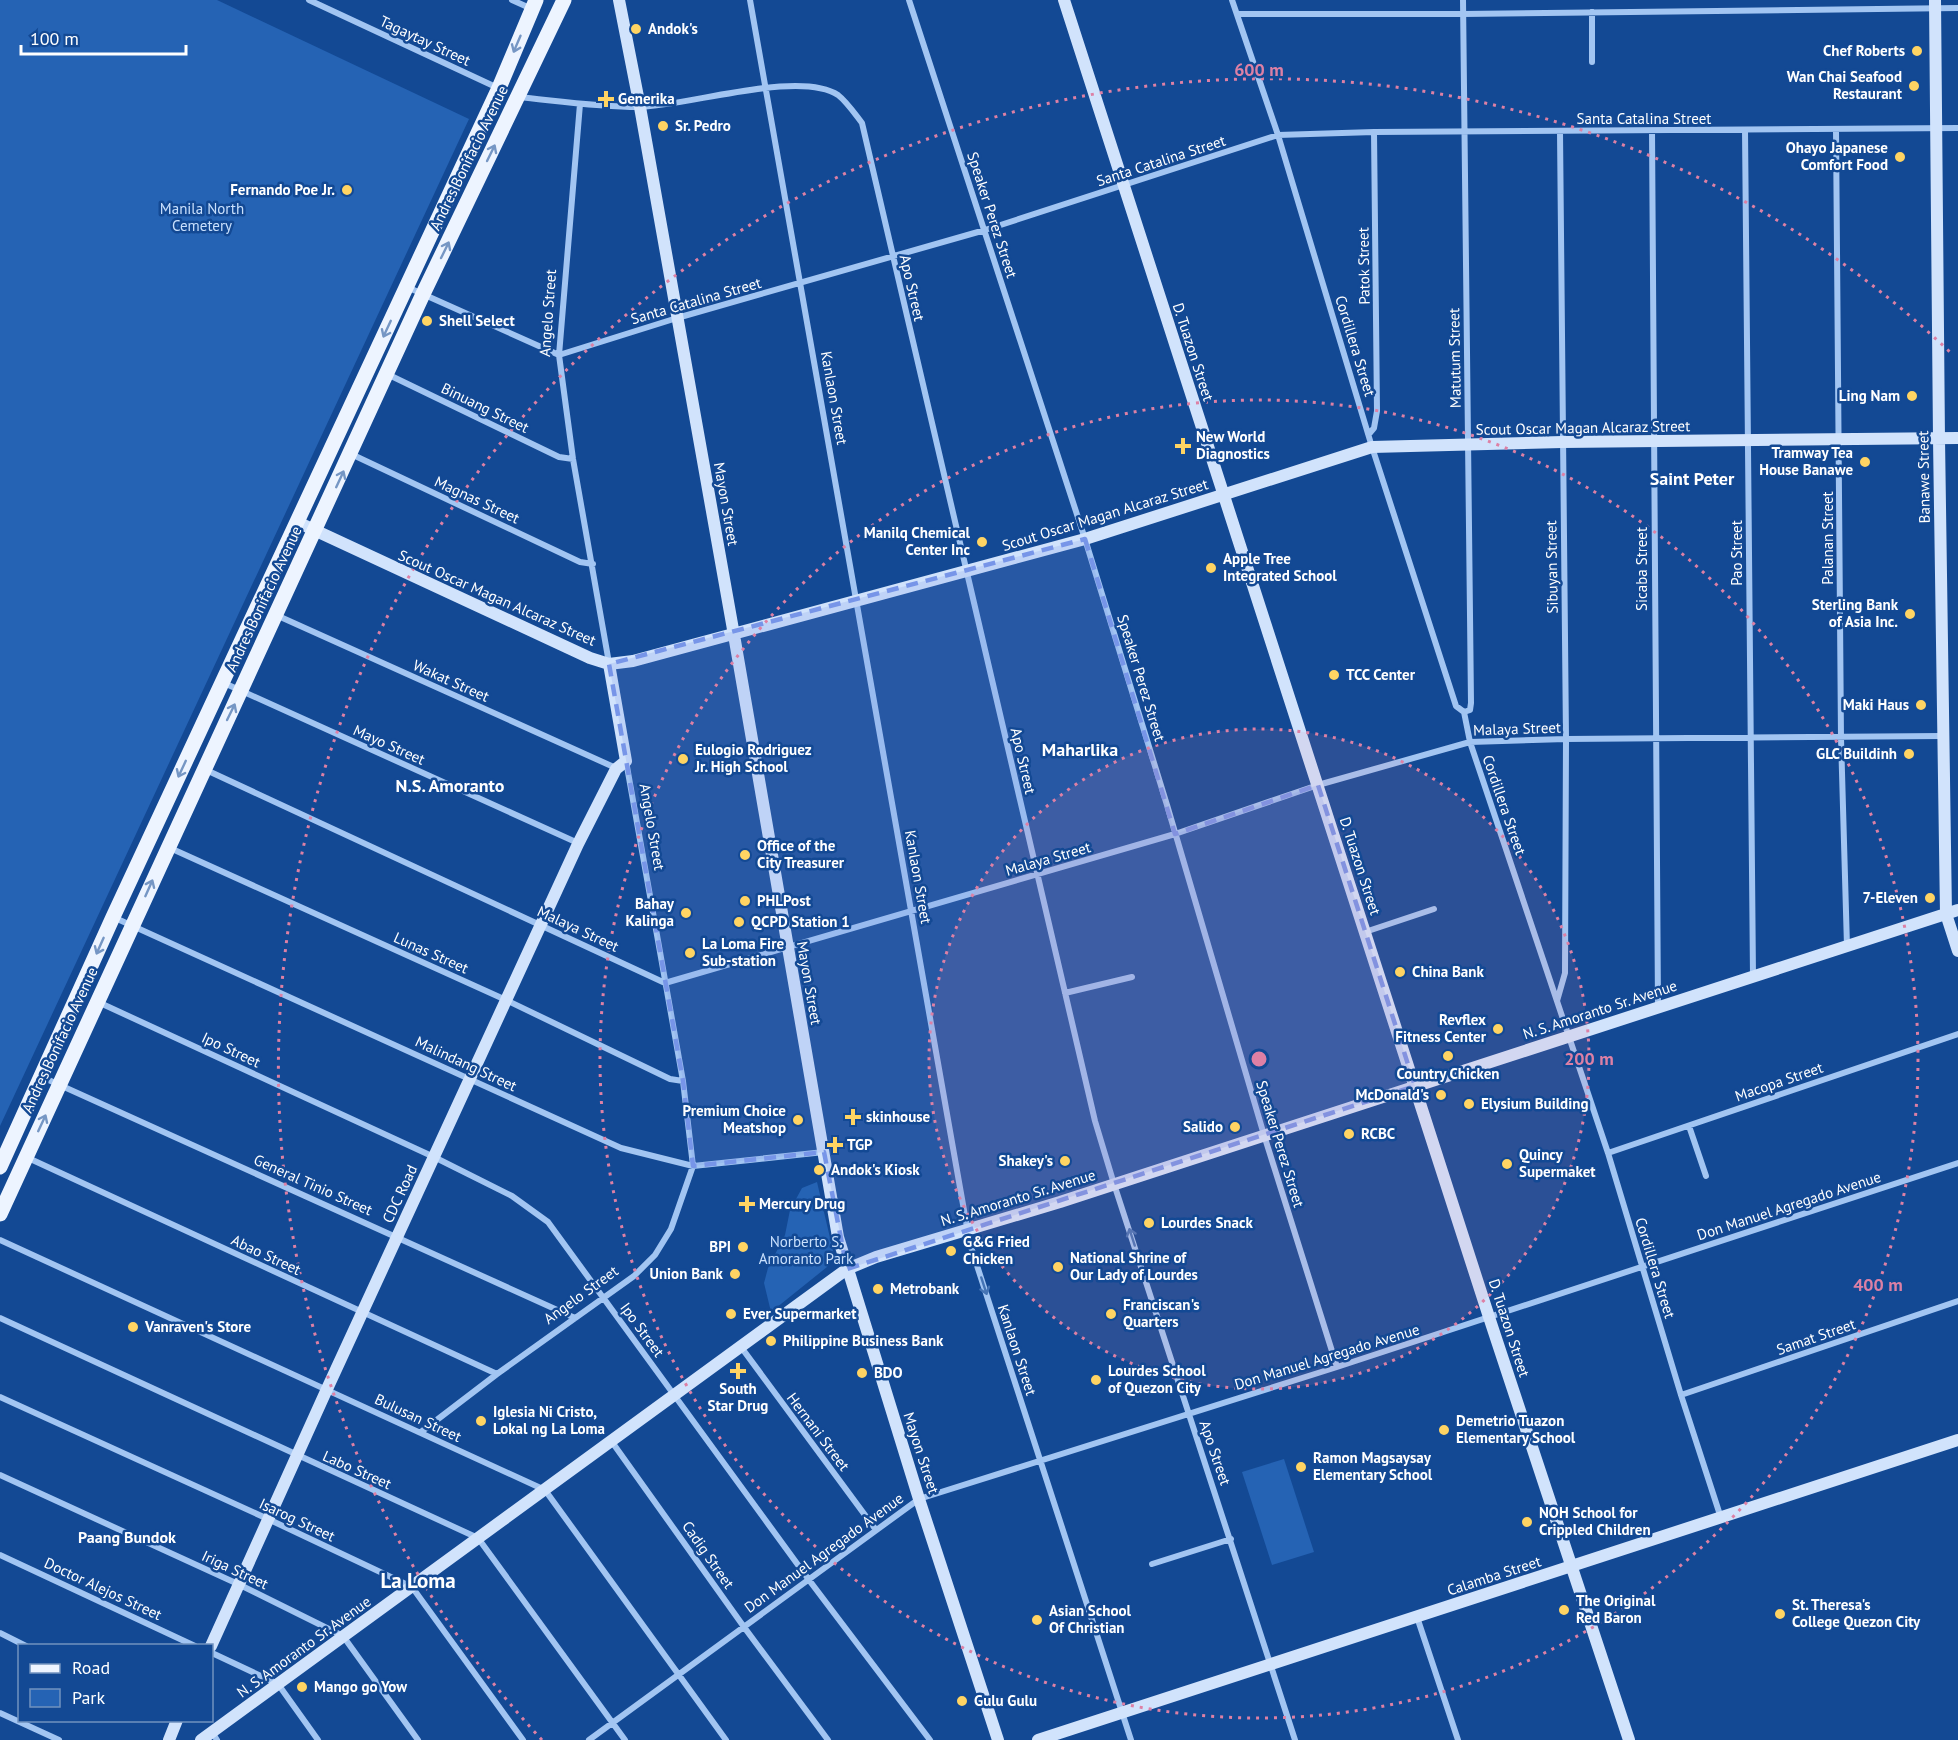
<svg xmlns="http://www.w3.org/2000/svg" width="1958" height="1740" viewBox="0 0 1958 1740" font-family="'PT Sans',sans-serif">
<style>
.green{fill:#2563b4}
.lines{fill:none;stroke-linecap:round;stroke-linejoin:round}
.street{stroke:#a2c5f2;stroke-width:6}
.secondary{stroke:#d1e3fc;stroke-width:12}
.primary{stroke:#edf4ff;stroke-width:15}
.oneway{stroke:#7596c4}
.oneway2{stroke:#4574b5}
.marked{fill:#7795e8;fill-opacity:0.2;stroke:#7795e8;stroke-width:4.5;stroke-dasharray:12 8;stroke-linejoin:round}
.ring{fill:none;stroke:#dd80a5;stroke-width:3;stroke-dasharray:3 6}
.poi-dot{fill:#ffd463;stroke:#134994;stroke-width:2}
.labels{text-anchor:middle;stroke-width:5;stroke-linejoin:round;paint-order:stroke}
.poi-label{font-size:15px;font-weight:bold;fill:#fff;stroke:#134994;text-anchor:start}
.street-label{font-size:15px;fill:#fff;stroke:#134994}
.park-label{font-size:15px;fill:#c9e0fd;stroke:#134994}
.neighbourhood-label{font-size:16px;font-weight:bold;fill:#fff;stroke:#134994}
.quarter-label{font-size:18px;font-weight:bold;fill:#fff;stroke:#134994}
.district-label{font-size:21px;font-weight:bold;fill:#fff;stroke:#134994}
.centre{fill:#dd80a5;stroke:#134994;stroke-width:3}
.ring-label{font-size:18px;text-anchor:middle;font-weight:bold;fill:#dd80a5;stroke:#134994;stroke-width:5;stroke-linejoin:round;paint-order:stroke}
</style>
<rect width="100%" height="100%" fill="#134994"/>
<path class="green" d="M0,0H217L469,119L0,1126Z
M817,1182L834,1255L827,1267L771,1312L764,1283L768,1268L785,1235L790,1210L802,1188Z
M1284,1459L1314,1552L1272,1565L1242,1472Z"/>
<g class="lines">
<path class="street" d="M309,0L498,88
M512,0L532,9
M750,0L970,1244L1131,1740
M909,0L1085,539L1167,805L1264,1135L1337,1367
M1232,0L1278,135L1372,447L1456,706L1464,712L1470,742L1608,1153L1681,1395L1721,1518
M1463,0L1471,703L1470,710L1464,712
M1592,12V62
M1237,14H1463L1958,8
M518,97C558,101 598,107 638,107C685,107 799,69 838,95C847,102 855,114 862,123L1095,1121L1114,1184L1295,1740
M580,104L559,355L573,459L609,663
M1836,129L1841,738L1847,946
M1745,130L1753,976
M1652,131L1658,1007
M407,287L559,355L677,318L985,230L1278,135L1374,132L1958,128
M387,374L559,457L573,459
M1369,434L1374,428L1377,411L1374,132
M351,454L580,562L593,564
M276,615L616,768
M224,683L578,843
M204,769L665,983L1175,834L1318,785L1470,742L1566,739L1942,736
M170,848L506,1000L670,1079L683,1081
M113,917L621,1148L693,1166L824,1152
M1365,932L1434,909
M1065,993L1132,977
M1557,1001L1565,973L1566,739L1560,132
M98,1002L434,1157L512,1196L548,1222L809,1580L930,1740
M42,1077L575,1318
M1689,1126L1706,1176
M1608,1153L1958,1034
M26,1157L497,1374
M0,1240L545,1490L726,1740
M0,1318L478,1538L625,1740
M741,1347L876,1530
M1681,1395L1958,1301
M0,1397L268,1519L412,1587L523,1740
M421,1432L497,1374L634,1276L655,1255L671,1229L693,1166L683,1081L626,761
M612,1442L744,1627L828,1740
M0,1475L238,1584L343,1636L418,1740
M0,1555L195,1646
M1152,1564L1231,1539
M1417,1617L1458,1740
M0,1633L26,1646
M212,1653L278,1684L318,1740
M0,1713L59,1740
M212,1732L217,1740
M589,1740L919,1499L1337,1367L1958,1163"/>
<path class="secondary" d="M619,0L640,107L734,635L838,1237L919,1499L998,1740
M1064,0L1489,1317L1629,1740
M1935,0L1939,439L1946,914L1958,951
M297,522L590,658L609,664L633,661L1085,539L1372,447L1562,442L1958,438
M211,1646L327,1389L578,844L616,769L626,761L609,664
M169,1740L177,1720
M201,1740L847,1269L876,1257L1060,1202L1958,910
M1038,1740L1958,1440"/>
<path class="primary" d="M0,1167L113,917L499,88L536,0
M0,1214L423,294L564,0"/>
</g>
<defs><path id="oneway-shaft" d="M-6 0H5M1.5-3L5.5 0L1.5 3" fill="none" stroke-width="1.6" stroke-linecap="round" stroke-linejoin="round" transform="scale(1.5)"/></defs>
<g class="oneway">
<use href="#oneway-shaft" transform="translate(517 44) rotate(113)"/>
<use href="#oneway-shaft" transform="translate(491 153) rotate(-64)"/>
<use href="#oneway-shaft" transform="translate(445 250) rotate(-64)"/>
<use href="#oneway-shaft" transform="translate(387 329) rotate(115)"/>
<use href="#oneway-shaft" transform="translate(340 479) rotate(-65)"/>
<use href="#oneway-shaft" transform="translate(231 712) rotate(-64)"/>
<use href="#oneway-shaft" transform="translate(182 769) rotate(115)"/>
<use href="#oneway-shaft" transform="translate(149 888) rotate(-66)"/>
<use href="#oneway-shaft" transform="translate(100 946) rotate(114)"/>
<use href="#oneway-shaft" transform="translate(42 1123) rotate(-65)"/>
</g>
<g class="oneway2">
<use href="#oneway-shaft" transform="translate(1132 1237) rotate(-108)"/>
<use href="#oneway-shaft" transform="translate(984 1286) rotate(72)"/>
</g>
<path class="marked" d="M1085,539L1175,834L1318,785L1415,1086L847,1269L824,1152L693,1166L683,1081L609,664Z"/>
<circle cx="1259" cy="1059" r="330" fill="#dd80a5" fill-opacity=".12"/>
<g class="ring">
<circle cx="1259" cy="1059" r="330"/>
<circle cx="1259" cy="1059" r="659"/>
<path d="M542 1740A989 989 0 0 1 1952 354"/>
</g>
<g class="poi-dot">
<circle cx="636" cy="29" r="6"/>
<circle cx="1917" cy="51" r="6"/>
<circle cx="1914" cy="86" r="6"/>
<path d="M603 90h6v6h6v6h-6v6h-6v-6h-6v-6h6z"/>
<circle cx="663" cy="126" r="6"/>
<circle cx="1900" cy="157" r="6"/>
<circle cx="347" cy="190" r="6"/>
<circle cx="427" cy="321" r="6"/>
<circle cx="1912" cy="396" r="6"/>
<path d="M1180 437h6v6h6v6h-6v6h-6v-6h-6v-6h6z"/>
<circle cx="1865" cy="462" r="6"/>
<circle cx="982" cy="542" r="6"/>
<circle cx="1211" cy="568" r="6"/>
<circle cx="1910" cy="614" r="6"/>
<circle cx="1334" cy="675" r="6"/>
<circle cx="1921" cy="705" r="6"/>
<circle cx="1909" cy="754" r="6"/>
<circle cx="683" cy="759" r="6"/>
<circle cx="745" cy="855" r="6"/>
<circle cx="1930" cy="898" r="6"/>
<circle cx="745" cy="901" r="6"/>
<circle cx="686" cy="913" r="6"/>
<circle cx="739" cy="922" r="6"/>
<circle cx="690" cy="953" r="6"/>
<circle cx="1400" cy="972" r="6"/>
<circle cx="1498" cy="1029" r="6"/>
<circle cx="1448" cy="1056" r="6"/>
<circle cx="1441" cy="1095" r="6"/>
<circle cx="1469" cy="1104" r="6"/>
<path d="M850 1108h6v6h6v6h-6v6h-6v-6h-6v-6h6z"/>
<circle cx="798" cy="1120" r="6"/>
<circle cx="1235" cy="1127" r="6"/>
<circle cx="1349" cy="1134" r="6"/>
<path d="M832 1136h6v6h6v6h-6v6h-6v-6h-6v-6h6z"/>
<circle cx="1065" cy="1161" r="6"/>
<circle cx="1507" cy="1164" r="6"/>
<circle cx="819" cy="1170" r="6"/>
<path d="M744 1195h6v6h6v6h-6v6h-6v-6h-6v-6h6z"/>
<circle cx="1149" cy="1223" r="6"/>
<circle cx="743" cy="1247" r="6"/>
<circle cx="951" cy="1251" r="6"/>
<circle cx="1058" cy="1267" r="6"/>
<circle cx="735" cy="1274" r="6"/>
<circle cx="878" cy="1289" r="6"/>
<circle cx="731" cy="1314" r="6"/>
<circle cx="1111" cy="1314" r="6"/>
<circle cx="133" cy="1327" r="6"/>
<circle cx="771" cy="1341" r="6"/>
<path d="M735 1362h6v6h6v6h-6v6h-6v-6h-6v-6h6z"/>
<circle cx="862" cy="1373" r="6"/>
<circle cx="1096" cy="1380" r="6"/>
<circle cx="481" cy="1421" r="6"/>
<circle cx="1444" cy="1430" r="6"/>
<circle cx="1301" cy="1467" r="6"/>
<circle cx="1527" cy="1522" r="6"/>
<circle cx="1564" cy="1610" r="6"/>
<circle cx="1780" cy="1614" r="6"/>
<circle cx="1037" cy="1620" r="6"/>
<circle cx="302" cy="1687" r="6"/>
<circle cx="962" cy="1701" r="6"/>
</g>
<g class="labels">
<g class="poi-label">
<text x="648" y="34">Andok's</text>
<text x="1905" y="56" text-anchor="end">Chef Roberts</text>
<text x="1902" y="82" text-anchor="end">Wan Chai Seafood<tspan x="1902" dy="17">Restaurant</tspan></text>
<text x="618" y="104">Generika</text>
<text x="675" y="131">Sr. Pedro</text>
<text x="1888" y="153" text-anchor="end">Ohayo Japanese<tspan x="1888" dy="17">Comfort Food</tspan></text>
<text x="335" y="195" text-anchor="end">Fernando Poe Jr.</text>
<text x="439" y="326">Shell Select</text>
<text x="1900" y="401" text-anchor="end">Ling Nam</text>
<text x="1196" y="442">New World<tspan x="1196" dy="17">Diagnostics</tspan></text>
<text x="1853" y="458" text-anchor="end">Tramway Tea<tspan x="1853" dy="17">House Banawe</tspan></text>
<text x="970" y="538" text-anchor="end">Manilq Chemical<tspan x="970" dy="17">Center Inc</tspan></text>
<text x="1223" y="564">Apple Tree<tspan x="1223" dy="17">Integrated School</tspan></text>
<text x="1898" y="610" text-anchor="end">Sterling Bank<tspan x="1898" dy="17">of Asia Inc.</tspan></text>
<text x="1346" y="680">TCC Center</text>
<text x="1909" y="710" text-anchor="end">Maki Haus</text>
<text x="695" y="755">Eulogio Rodriguez<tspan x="695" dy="17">Jr. High School</tspan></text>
<text x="1897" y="759" text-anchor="end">GLC Buildinh</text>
<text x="757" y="851">Office of the<tspan x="757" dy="17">City Treasurer</tspan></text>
<text x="1918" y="903" text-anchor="end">7-Eleven</text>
<text x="757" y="906">PHLPost</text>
<text x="674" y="909" text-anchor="end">Bahay<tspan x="674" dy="17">Kalinga</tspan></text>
<text x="751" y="927">QCPD Station 1</text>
<text x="702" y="949">La Loma Fire<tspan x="702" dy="17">Sub-station</tspan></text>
<text x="1412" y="977">China Bank</text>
<text x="1486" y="1025" text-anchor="end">Revflex<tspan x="1486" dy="17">Fitness Center</tspan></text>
<text x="1448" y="1079" text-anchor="middle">Country Chicken</text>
<text x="1429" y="1100" text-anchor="end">McDonald's</text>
<text x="1481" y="1109">Elysium Building</text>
<text x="786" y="1116" text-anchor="end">Premium Choice<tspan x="786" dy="17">Meatshop</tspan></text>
<text x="866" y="1122">skinhouse</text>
<text x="1223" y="1132" text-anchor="end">Salido</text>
<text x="1361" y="1139">RCBC</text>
<text x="847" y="1150">TGP</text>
<text x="1519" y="1160">Quincy<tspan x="1519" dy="17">Supermaket</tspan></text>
<text x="1053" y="1166" text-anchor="end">Shakey's</text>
<text x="831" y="1175">Andok's Kiosk</text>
<text x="759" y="1209">Mercury Drug</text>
<text x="1161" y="1228">Lourdes Snack</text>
<text x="963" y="1247">G&amp;G Fried<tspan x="963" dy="17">Chicken</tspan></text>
<text x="731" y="1252" text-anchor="end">BPI</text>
<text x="1070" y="1263">National Shrine of<tspan x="1070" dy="17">Our Lady of Lourdes</tspan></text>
<text x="723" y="1279" text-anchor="end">Union Bank</text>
<text x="890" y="1294">Metrobank</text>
<text x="1123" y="1310">Franciscan's<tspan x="1123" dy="17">Quarters</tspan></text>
<text x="743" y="1319">Ever Supermarket</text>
<text x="145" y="1332">Vanraven's Store</text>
<text x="783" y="1346">Philippine Business Bank</text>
<text x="1108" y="1376">Lourdes School<tspan x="1108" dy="17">of Quezon City</tspan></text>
<text x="874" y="1378">BDO</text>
<text x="738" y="1394" text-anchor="middle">South<tspan x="738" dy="17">Star Drug</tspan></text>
<text x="493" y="1417">Iglesia Ni Cristo,<tspan x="493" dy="17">Lokal ng La Loma</tspan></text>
<text x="1456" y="1426">Demetrio Tuazon<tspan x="1456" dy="17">Elementary School</tspan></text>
<text x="1313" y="1463">Ramon Magsaysay<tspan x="1313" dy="17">Elementary School</tspan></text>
<text x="1539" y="1518">NOH School for<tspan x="1539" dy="17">Crippled Children</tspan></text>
<text x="1576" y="1606">The Original<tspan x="1576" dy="17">Red Baron</tspan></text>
<text x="1792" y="1610">St. Theresa's<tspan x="1792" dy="17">College Quezon City</tspan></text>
<text x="1049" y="1616">Asian School<tspan x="1049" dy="17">Of Christian</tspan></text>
<text x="314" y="1692">Mango go Yow</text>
<text x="974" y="1706">Gulu Gulu</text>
</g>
<g class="street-label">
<text transform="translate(425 41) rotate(25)" y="5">Tagaytay Street</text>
<text x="1644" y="124">Santa Catalina Street</text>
<text transform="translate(469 158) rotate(-64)" y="5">Andres Bonifacio Avenue</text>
<text transform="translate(1161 161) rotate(-18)" y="5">Santa Catalina Street</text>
<text transform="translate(992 215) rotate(72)" y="5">Speaker Perez Street</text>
<text transform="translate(1364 266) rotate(-91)" y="5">Patok Street</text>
<text transform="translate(912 288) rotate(77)" y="5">Apo Street</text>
<text transform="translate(696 301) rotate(-16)" y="5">Santa Catalina Street</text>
<text transform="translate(548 313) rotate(-86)" y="5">Angelo Street</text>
<text transform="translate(1355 346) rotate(73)" y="5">Cordillera Street</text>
<text transform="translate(1193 352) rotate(72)" y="5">D. Tuazon Street</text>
<text transform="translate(1455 358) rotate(-91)" y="5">Matutum Street</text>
<text transform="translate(834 398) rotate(80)" y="5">Kanlaon Street</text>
<text transform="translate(485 408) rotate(26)" y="5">Binuang Street</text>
<text transform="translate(1583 428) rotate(-1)" y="5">Scout Oscar Magan Alcaraz Street</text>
<text transform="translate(1924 477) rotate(-91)" y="5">Banawe Street</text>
<text transform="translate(477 500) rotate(25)" y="5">Magnas Street</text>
<text transform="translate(726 504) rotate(80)" y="5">Mayon Street</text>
<text transform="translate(1105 515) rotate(-17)" y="5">Scout Oscar Magan Alcaraz Street</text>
<text transform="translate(1828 538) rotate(-90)" y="5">Palanan Street</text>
<text transform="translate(1737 553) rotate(-90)" y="5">Pao Street</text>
<text transform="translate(1552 567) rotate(-91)" y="5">Sibuyan Street</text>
<text transform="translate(1642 569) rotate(-90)" y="5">Sicaba Street</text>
<text transform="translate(497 598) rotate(24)" y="5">Scout Oscar Magan Alcaraz Street</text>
<text transform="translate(264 599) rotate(-65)" y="5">Andres Bonifacio Avenue</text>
<text transform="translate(1141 678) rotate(73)" y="5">Speaker Perez Street</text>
<text transform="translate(451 681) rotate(24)" y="5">Wakat Street</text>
<text transform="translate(1517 729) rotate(-2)" y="5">Malaya Street</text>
<text transform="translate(389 745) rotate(24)" y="5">Mayo Street</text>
<text transform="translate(1023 761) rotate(77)" y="5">Apo Street</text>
<text transform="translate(1504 805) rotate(71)" y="5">Cordillera Street</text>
<text transform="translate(652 827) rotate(80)" y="5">Angelo Street</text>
<text transform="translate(1048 859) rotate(-16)" y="5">Malaya Street</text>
<text transform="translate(1360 866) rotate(72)" y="5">D. Tuazon Street</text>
<text transform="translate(918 877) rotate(80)" y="5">Kanlaon Street</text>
<text transform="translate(578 929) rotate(25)" y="5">Malaya Street</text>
<text transform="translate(431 953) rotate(24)" y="5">Lunas Street</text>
<text transform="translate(809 983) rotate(80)" y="5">Mayon Street</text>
<text transform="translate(1600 1010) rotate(-18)" y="5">N. S. Amoranto Sr. Avenue</text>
<text transform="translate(60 1040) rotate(-65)" y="5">Andres Bonifacio Avenue</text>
<text transform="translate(231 1050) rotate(25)" y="5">Ipo Street</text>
<text transform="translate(466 1064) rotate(25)" y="5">Malindang Street</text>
<text transform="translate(1779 1082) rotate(-19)" y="5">Macopa Street</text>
<text transform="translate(1280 1144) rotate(73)" y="5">Speaker Perez Street</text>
<text transform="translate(313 1185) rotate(24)" y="5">General Tinio Street</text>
<text transform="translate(400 1194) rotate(-65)" y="5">CDC Road</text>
<text transform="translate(1018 1198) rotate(-17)" y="5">N. S. Amoranto Sr. Avenue</text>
<text transform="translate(1789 1206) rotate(-18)" y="5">Don Manuel Agregado Avenue</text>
<text transform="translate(266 1255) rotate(25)" y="5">Abao Street</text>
<text transform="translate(1655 1268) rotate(73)" y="5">Cordillera Street</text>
<text transform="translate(581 1295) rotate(-36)" y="5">Angelo Street</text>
<text transform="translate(1509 1328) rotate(72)" y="5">D. Tuazon Street</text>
<text transform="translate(642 1330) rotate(54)" y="5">Ipo Street</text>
<text transform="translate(1816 1337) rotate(-19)" y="5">Samat Street</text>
<text transform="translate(1017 1350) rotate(72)" y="5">Kanlaon Street</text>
<text transform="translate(1327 1357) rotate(-17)" y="5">Don Manuel Agregado Avenue</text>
<text transform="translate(418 1418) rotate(25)" y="5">Bulusan Street</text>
<text transform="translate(818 1432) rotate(53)" y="5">Hernani Street</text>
<text transform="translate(921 1453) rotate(72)" y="5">Mayon Street</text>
<text transform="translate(1215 1453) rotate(71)" y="5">Apo Street</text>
<text transform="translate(357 1470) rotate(24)" y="5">Labo Street</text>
<text transform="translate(297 1520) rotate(25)" y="5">Isarog Street</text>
<text transform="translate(824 1553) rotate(-36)" y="5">Don Manuel Agregado Avenue</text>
<text transform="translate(708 1555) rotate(55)" y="5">Cadig Street</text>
<text transform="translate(235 1570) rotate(25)" y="5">Iriga Street</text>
<text transform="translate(1494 1576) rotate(-18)" y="5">Calamba Street</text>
<text transform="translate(103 1589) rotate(25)" y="5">Doctor Alejos Street</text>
<text transform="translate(304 1647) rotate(-36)" y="5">N. S. Amoranto Sr. Avenue</text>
</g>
<g class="park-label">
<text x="202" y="214">Manila North<tspan x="202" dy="17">Cemetery</tspan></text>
<text x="806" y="1247">Norberto S.<tspan x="806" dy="17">Amoranto Park</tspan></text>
</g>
<g class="neighbourhood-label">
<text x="127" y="1543">Paang Bundok</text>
</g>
<g class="quarter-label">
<text x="1692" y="485">Saint Peter</text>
<text x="1080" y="756">Maharlika</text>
<text x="450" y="792">N.S. Amoranto</text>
</g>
<g class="district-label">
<text x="418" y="1588">La Loma</text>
</g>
</g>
<circle cx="1259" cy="1059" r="9" class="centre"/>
<g class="ring-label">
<text x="1259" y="76">600 m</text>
<text x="1589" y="1065">200 m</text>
<text x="1878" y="1291">400 m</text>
</g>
<rect x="18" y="1644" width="195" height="78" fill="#134994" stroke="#7192bf" stroke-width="1.5"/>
<rect x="30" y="1664" width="30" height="9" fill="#edf4ff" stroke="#7192bf" stroke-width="1.5"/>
<text x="72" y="1674" font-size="18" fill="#ffffff">Road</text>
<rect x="30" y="1689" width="30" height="18" fill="#2563b4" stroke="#7192bf" stroke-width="1.5"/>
<text x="72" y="1704" font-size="18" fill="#ffffff">Park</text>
<path d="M21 45v9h165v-9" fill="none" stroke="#ffffff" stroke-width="3"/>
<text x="30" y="45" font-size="18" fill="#ffffff" stroke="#134994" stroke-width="4.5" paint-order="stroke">100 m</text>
</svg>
